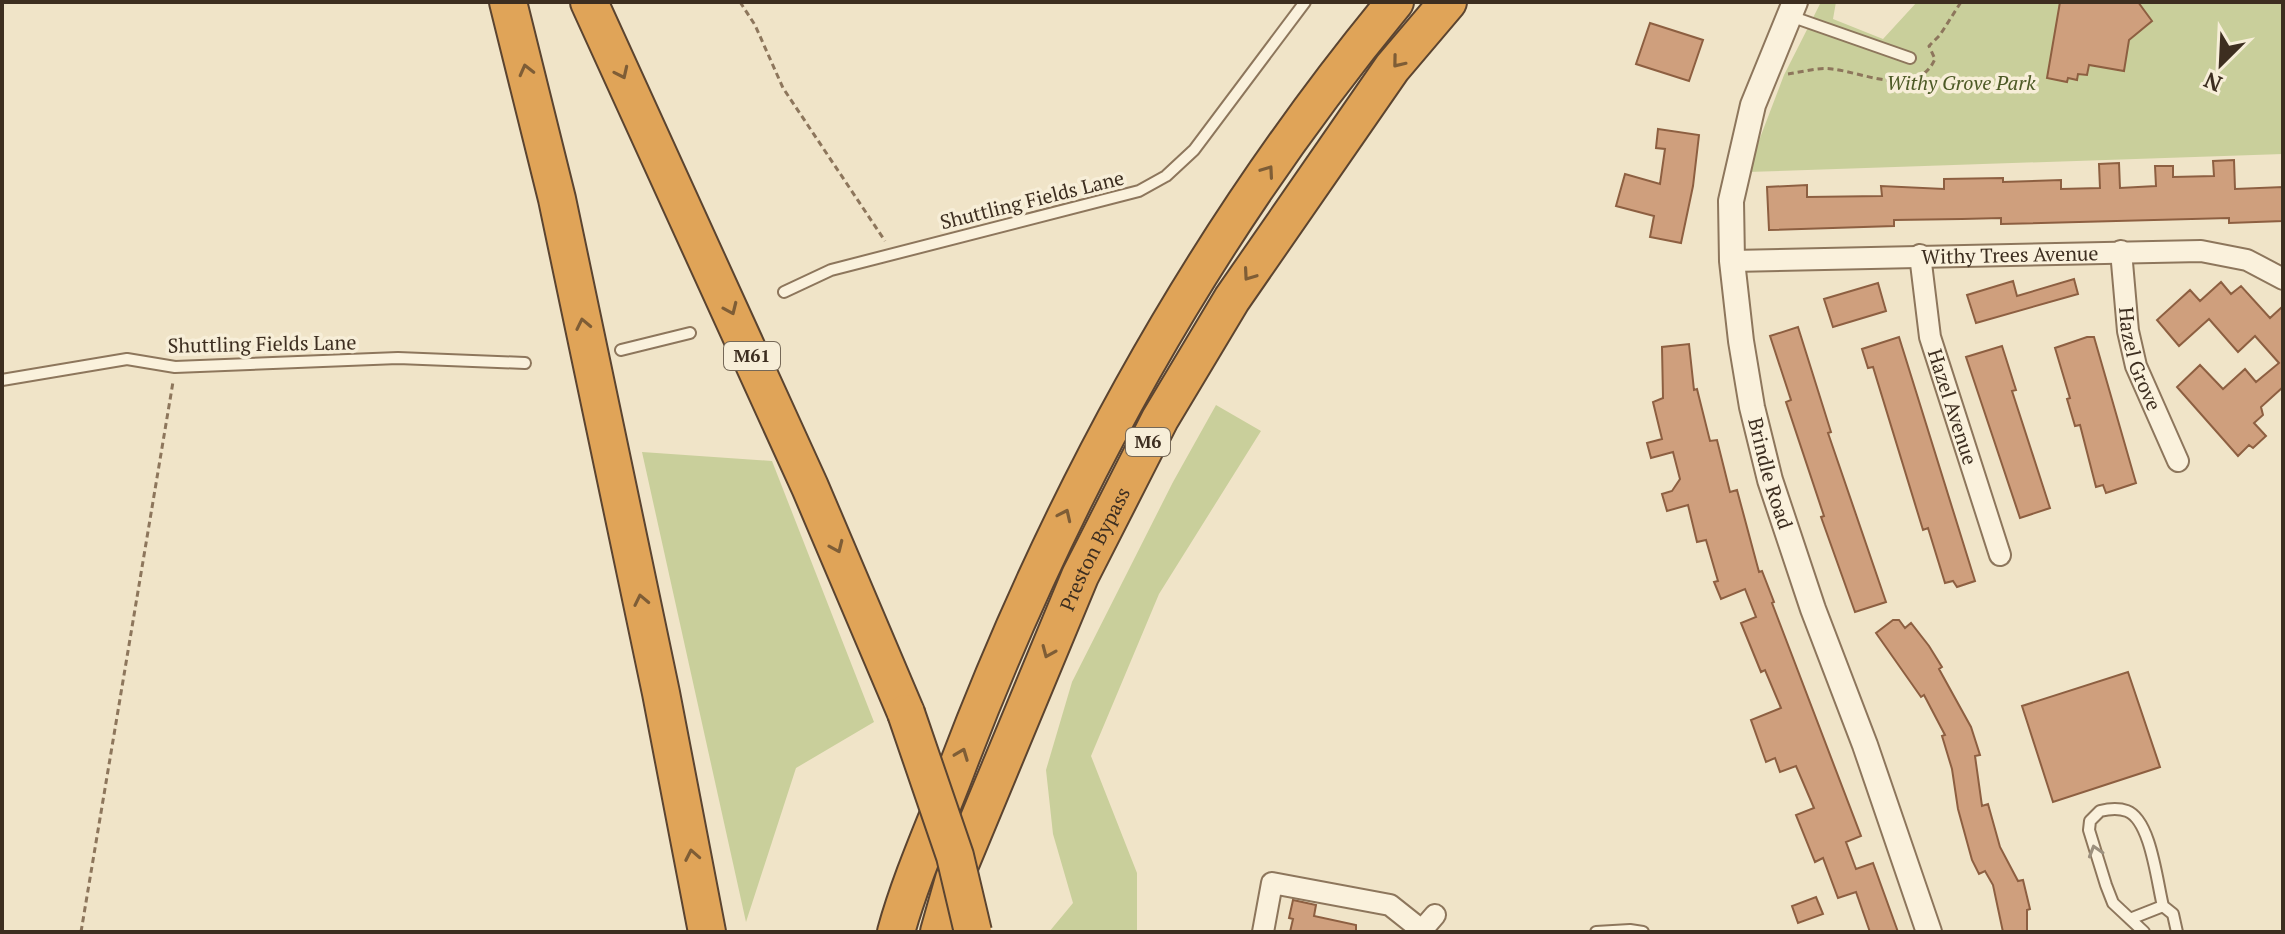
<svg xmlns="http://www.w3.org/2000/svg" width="2285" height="934" viewBox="0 0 2285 934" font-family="'PT Serif',serif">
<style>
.green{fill:#c9cf9b}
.building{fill:#cf9f7d;stroke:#8d5f41;stroke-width:2}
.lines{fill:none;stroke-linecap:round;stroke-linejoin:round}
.service-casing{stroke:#8d765c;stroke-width:14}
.minor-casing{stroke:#8d765c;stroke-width:24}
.tertiary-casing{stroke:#8d765c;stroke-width:28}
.motorway-casing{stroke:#5b4430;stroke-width:40}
.path{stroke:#8d765c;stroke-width:3;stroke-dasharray:6 4;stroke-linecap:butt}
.service{stroke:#faf1dc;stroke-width:10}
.minor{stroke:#faf1dc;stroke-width:20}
.tertiary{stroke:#faf1dc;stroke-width:24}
.motorway{stroke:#e0a458;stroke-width:36}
.motorway-bridge-casing{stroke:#5b4430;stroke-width:40;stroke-linecap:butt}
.motorway-bridge{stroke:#e0a458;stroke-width:36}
.oneway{stroke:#7e5d36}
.oneway2{stroke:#9c907e}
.labels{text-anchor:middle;stroke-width:7;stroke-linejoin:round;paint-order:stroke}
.shield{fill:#f7eed8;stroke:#756857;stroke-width:2}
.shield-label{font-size:18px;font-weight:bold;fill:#3d2e20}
.park-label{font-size:20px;font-style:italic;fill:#4d5a26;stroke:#f7eed8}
.street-label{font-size:20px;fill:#3d2e20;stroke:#f7eed8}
</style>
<rect width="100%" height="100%" fill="#f0e4c8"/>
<path class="green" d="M1821,2H1836L1833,19L1883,39L1917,2H2283V154L1747,172L1784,75Z
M1216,405L1261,431L1159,594L1091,756L1137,873V932H1049L1073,903L1053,834L1046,770L1072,682L1173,482Z
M642,452L772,461L874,722L796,768L746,922Z"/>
<path class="building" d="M2060,2H2138L2152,21L2129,40L2124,71L2089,65L2087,75L2078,74L2077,80L2068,78L2067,82L2047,78Z
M1650,23L1703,40L1689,81L1636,64Z
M1658,129L1699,135L1693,186L1681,243L1650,237L1654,216L1616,206L1625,174L1660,184L1665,149L1656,148Z
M2234,160L2235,189L2283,187V221L2229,223V218L2001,224V218L1962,219L1894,220V226L1769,230L1767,187L1807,185V197L1882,196L1881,186L1944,189V179L2003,178V182L2061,180V189L2100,188L2099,164L2119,163L2120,188L2156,186L2155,166H2173V177L2214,176L2213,161Z
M2074,279L2078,294L1976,323L1967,295L2013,281L2017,296Z
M2221,282L2231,294L2241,286L2270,318L2283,306V387L2261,407L2263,415L2254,423L2266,436L2253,448L2249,445L2238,456L2177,387L2200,365L2223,389L2245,369L2256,382L2279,363L2255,336L2238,352L2209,319L2179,346L2157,320L2190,290L2200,301Z
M1878,283L1886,311L1833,327L1824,299Z
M1798,327L1831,432L1828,433L1886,602L1855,612L1821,517L1824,516L1786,402L1791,400L1770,336Z
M1899,337L1975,581L1957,587L1953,581L1945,583L1928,528L1923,530L1873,367L1868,368L1862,349Z
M2087,337H2094L2136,483L2106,493L2103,485L2096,487L2080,425L2075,426L2067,399L2070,398L2055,348Z
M1689,344L1694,390L1697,389L1710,441L1717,440L1730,492L1737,490L1759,572L1762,571L1774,602L1772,603L1861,836L1846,842L1856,869L1873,863L1898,932H1870L1856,892L1838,898L1823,858L1815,862L1796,815L1814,808L1796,766L1780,772L1775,758L1766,762L1751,720L1781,708L1765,670L1761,672L1741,623L1756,617L1745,589L1721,599L1714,582L1718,581L1706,540L1697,542L1688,505L1667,511L1662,494L1672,491L1680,479L1673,452L1651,458L1647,443L1662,439L1653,402L1663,398L1662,347Z
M2002,346L2016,390L2012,391L2050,508L2020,518L1966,357Z
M1893,620H1899L1905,628L1911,623L1929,646L1942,667L1939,669L1971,727L1980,755L1975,756L1982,806L1988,804L2000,847L2018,881L2023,880L2030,909L2027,910V932H2003L1993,885L1985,871L1979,874L1972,860L1958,809L1952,769L1942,736L1945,735L1924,695L1921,697L1876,633Z
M2128,672L2160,767L2053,802L2022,706Z
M1816,897L1823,914L1798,923L1792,906Z
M1293,900L1316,905L1314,916L1356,925V932H1290L1293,919L1289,918Z"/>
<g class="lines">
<defs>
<path id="service" d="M1790,16L1910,58
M784,292L831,270L1139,191L1166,176L1194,150L1305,2
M621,350L690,333
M2,380L127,359L175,367L398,358L525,363
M2163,906L2173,914L2177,932
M2130,919L2163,906C2157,883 2151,820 2127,811C2119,808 2108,809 2100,811L2090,821L2089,830L2106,885L2113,903L2144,932
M1596,932L1630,930L1643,932"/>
<g id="minor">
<path id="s1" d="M2121,251L2128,331L2136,366L2178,461"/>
<path id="s2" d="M1920,255L1930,337L2000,555"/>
<path id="s3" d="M1732,261L2201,251L2247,260L2283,279"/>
<path d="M1422,930L1435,915"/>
<path d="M1263,932L1272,883L1390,905L1424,932"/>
</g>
<g id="tertiary">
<path id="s4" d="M1795,2L1753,105L1731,201L1732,261L1741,341L1752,407L1770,480L1813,609L1865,745L1929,932"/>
</g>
<g id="motorway">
<path d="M508,2L557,199L661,693L707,932"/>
<path d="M589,2L810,487L906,713"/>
<path d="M896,932C911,878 935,825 955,773C1060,495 1205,232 1395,2"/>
<path id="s5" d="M939,932L954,879L1080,576L1160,419L1232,299L1392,68L1448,2"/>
</g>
</defs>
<use href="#service" class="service-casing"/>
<use href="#minor" class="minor-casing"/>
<use href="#tertiary" class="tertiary-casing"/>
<use href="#motorway" class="motorway-casing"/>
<path class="path" d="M740,2L755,25L783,88L885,241
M1788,74C1802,72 1818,67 1832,69C1866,73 1917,99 1935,59L1929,46L1940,35L1961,2
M81,932L173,382"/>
<use href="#service" class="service"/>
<use href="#minor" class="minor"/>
<use href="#tertiary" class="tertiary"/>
<use href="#motorway" class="motorway"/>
<defs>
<path id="motorway-bridge" d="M906,713L955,856L973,932"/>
</defs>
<use href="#motorway-bridge" class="motorway-bridge-casing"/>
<use href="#motorway-bridge" class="motorway-bridge"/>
</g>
<defs><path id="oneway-chevron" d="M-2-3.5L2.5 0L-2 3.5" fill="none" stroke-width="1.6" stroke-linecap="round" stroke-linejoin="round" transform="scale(2)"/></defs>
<g class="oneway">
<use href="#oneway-chevron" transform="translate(1398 62) rotate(129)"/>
<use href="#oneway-chevron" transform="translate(526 70) rotate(-104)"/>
<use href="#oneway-chevron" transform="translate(622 73) rotate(65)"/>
<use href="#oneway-chevron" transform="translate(1268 171) rotate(-55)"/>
<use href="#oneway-chevron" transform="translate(1249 275) rotate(125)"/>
<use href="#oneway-chevron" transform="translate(731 309) rotate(66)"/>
<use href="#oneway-chevron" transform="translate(583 324) rotate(-102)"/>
<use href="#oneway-chevron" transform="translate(1065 515) rotate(-65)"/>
<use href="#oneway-chevron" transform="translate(837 547) rotate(66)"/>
<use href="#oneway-chevron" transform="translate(641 600) rotate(-102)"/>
<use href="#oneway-chevron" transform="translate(1048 652) rotate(113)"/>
<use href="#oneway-chevron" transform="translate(962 754) rotate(-69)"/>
<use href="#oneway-chevron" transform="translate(692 855) rotate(-101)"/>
</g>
<use class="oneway2" href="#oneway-chevron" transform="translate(2095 851) rotate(-107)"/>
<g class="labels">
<g class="shield">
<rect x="724" y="342" width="56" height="28" rx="6"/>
<rect x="1126" y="428" width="44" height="28" rx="6"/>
</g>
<g class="shield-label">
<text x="752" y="362">M61</text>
<text x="1148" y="448">M6</text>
</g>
<g class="park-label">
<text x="1961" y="90">Withy Grove Park</text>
</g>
<g class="street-label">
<text transform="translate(1032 200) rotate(-14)" y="7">Shuttling Fields Lane</text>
<text dy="7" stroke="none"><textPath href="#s3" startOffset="278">Withy Trees Avenue</textPath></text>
<text transform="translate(262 344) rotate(-1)" y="7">Shuttling Fields Lane</text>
<text dy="7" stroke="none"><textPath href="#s1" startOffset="110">Hazel Grove</textPath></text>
<text dy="7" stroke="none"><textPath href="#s2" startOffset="156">Hazel Avenue</textPath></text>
<text dy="7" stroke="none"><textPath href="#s4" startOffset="486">Brindle Road</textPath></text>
<text dy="7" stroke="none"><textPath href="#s5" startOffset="414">Preston Bypass</textPath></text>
</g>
</g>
<rect width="2285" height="934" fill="none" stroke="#3d2e20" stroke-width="8"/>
<g transform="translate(2221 64) rotate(204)" stroke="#f7eed8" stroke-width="6" paint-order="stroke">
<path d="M0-6L14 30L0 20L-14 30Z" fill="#3d2e20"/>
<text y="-12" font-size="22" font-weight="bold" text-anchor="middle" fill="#3d2e20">N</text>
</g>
</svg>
